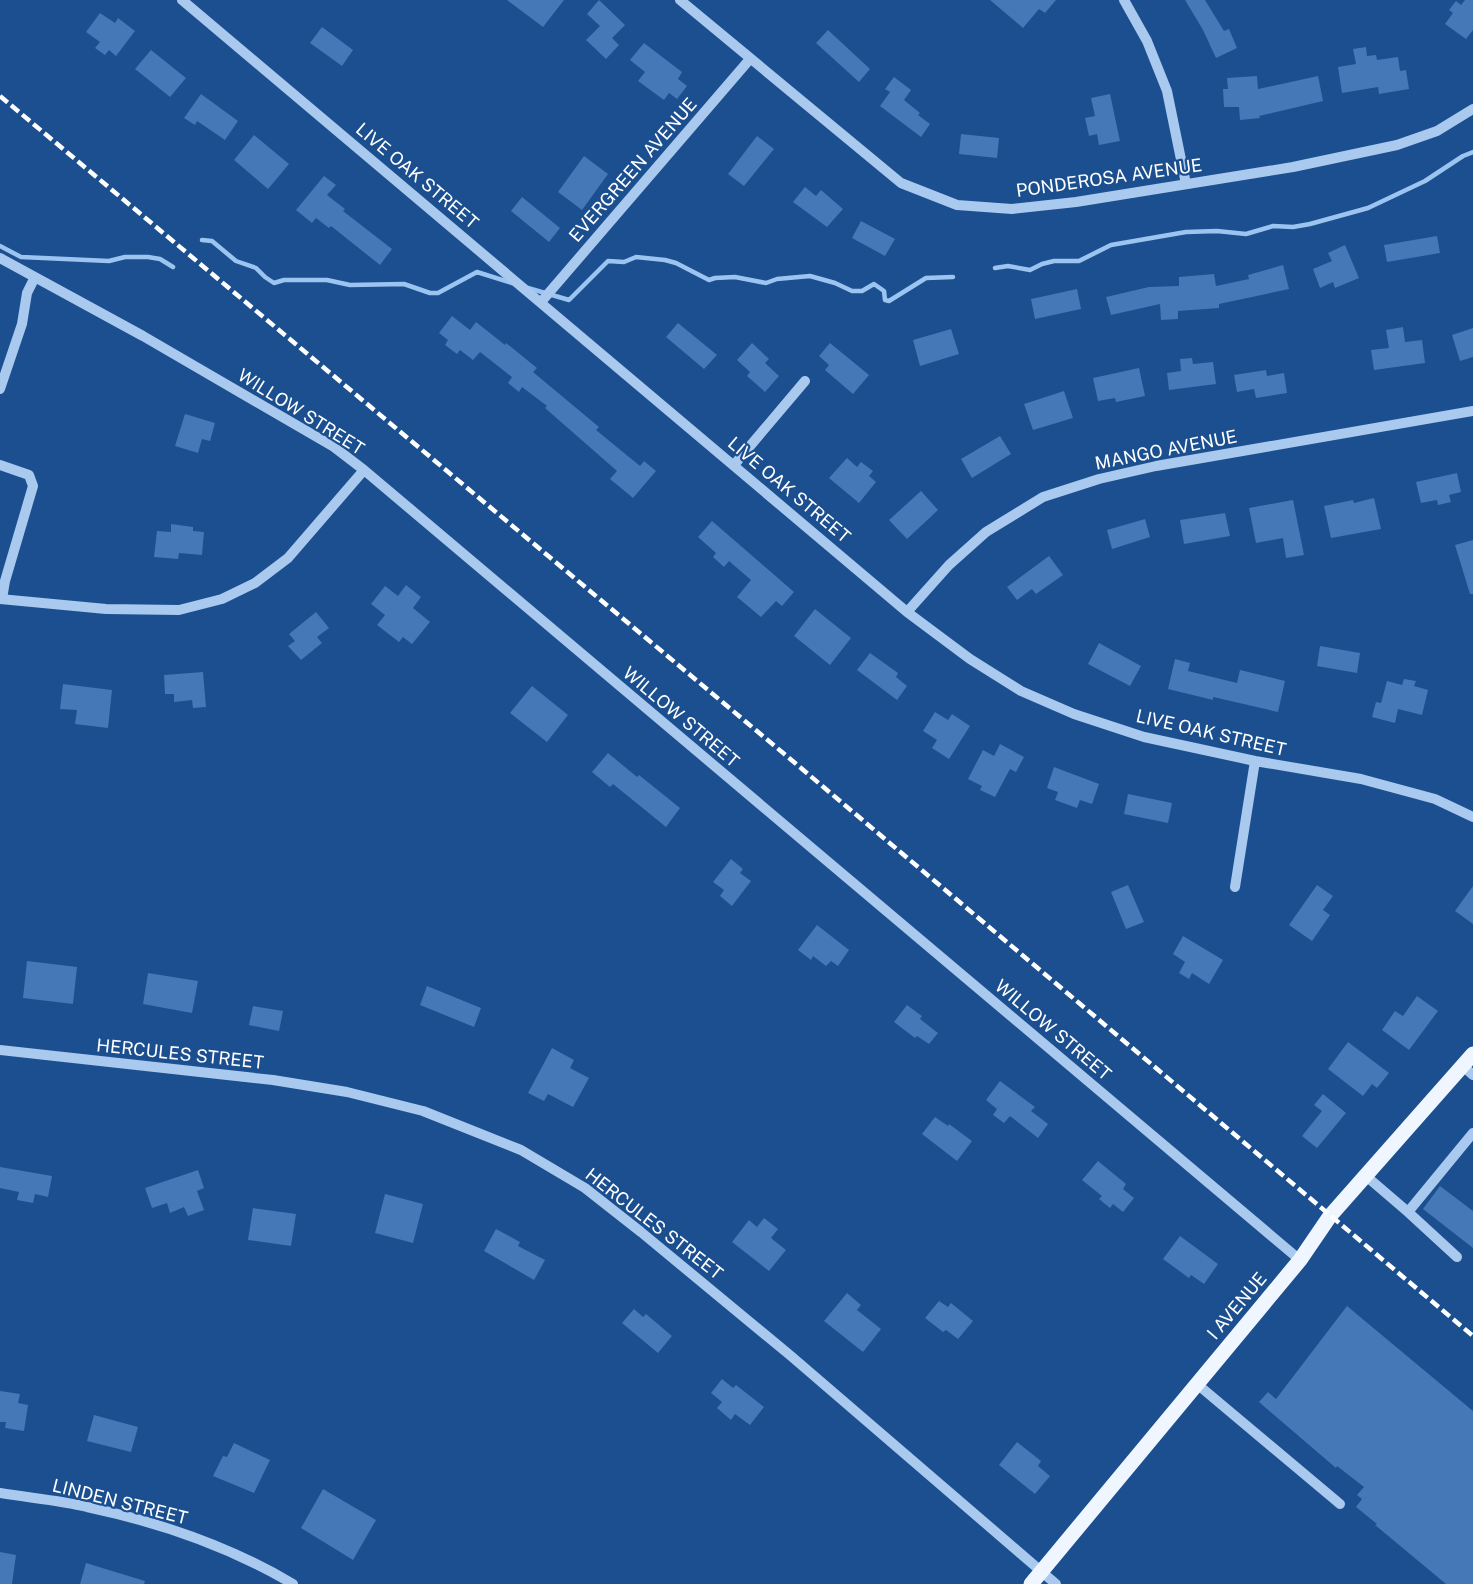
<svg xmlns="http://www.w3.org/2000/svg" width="1473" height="1584" viewBox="0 0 1473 1584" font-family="'Public Sans',sans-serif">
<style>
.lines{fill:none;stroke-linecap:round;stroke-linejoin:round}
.stream{stroke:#9cc4f0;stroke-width:4.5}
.building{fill:#4478b7}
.minor{stroke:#a9c9ee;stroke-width:10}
.major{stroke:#f0f6ff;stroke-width:15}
.rail{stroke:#fff;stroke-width:4.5;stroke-dasharray:10 4.5;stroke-linecap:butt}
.labels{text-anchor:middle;stroke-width:4.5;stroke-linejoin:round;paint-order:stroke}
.street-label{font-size:18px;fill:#fff;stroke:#1b4f8f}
</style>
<rect width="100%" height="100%" fill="#1b4f8f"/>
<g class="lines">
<path class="stream" d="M202,240L212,241L236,261L256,268L265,277L274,283L284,280H327L350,285L404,284L430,293H438L477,272L512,283
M0,246L21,257L109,261L125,257H148L160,259L173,267
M995,268L1008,266L1030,270L1042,264L1054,261H1079L1111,245L1186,232L1217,231L1246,234L1273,226L1293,227L1310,224L1368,208L1425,181L1463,156L1473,152
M528,288L569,300L608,261L624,262L636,257L665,260L676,263L709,280L715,278L735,277L766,283L777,279L810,276L835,283L852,291H862L874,284L884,291L885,300L889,301L926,278L953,277"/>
</g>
<path class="building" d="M507,0H564L543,27Z
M599,0L625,25L612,38L619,45L606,59L586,40L600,26L587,14Z
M990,0H1056L1045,13L1039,9L1023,28Z
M1185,0H1205L1224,31L1229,29L1237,48L1216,58L1203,30Z
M1465,0H1473V30L1466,39L1445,24L1453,13L1449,10L1456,1L1461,5Z
M100,13L115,23L118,18L135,31L116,56L109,50L105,55L95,48L100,42L86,32Z
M322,27L353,50L342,66L310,43Z
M828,30L870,69L859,82L816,43Z
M644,43L682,72L678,79L687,86L677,99L669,93L664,100L638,81L645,72L630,60Z
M1366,47L1367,56L1376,55L1377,60L1398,57L1400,71L1406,70L1409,89L1379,94L1378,87L1342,93L1338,67L1356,64L1353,49Z
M151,50L186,78L170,97L135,69Z
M1257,76L1258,89L1318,76L1323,101L1259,116L1260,118L1240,120L1239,107H1224L1223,89H1228L1227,78Z
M894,77L911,90L904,100L920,113L918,115L930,124L921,137L880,106L890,92L885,89Z
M201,94L238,121L225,140L197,121L195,125L184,118Z
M1110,94L1120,141L1099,145L1097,134L1089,136L1085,118L1095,116L1091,98Z
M961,134L999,138L997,158L959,154Z
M254,135L289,164L268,189L234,160Z
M757,136L774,149L744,186L728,174Z
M584,156L608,174L582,210L558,192Z
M324,176L336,185L327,195L345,209L343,211L392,249L380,265L331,226L329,228L316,218L312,223L296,210Z
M805,187L816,196L821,190L843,209L827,227L793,202Z
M522,197L560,228L549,242L511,211Z
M861,221L895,239L885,256L852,238Z
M1437,236L1440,253L1387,262L1384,245Z
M1345,245L1359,278L1335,288L1333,282L1320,288L1313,269L1332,261L1328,253Z
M1283,265L1289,289L1219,304V308L1178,311V319L1161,320L1160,304L1111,315L1106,297L1149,287L1179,286V277L1214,274L1216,286L1249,279L1248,275Z
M1077,289L1081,309L1035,319L1031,299Z
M452,316L470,330L476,322L505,345L506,343L537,368L533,372L599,427L596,430L640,466L644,461L656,471L633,498L610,479L617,471L545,408L547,406L522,387L519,392L508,383L512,377L480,352L473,360L460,350L457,354L445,345L448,340L439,333Z
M678,323L717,355L704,369L666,337Z
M1403,327L1405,342L1422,340L1425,363L1374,370L1371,350L1389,348L1386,330Z
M1473,328V357L1460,361L1452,335Z
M951,329L959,354L920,366L913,340Z
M752,343L769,359L765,363L779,376L765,392L747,376L750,372L737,360Z
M830,343L869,375L853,394L825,370L829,365L819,356Z
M1192,358L1193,364L1213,362L1216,384L1169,390L1167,373L1181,371L1180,359Z
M1139,368L1145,396L1116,402L1115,398L1098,401L1093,378Z
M1266,370L1267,376L1284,373L1287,393L1256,398L1254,389L1237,392L1234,375Z
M1064,391L1073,418L1033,430L1024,404Z
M185,414L215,423L210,441L202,439L198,453L175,446Z
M1000,436L1011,454L972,478L961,459Z
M847,458L857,467L861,462L873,471L869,476L876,482L859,503L829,478Z
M1457,473L1461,492L1449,495L1451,502L1438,505L1437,500L1421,503L1416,482Z
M921,491L938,510L907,539L889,520Z
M1374,498L1381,529L1331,538L1324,506L1353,500L1354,503Z
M1293,500L1304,555L1286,558L1283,538L1256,543L1249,508Z
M1225,513L1230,536L1184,544L1180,520Z
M1145,519L1150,537L1112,549L1107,530Z
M712,521L794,592L782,606L776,601L761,617L737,597L751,580L729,561L724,567L713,557L716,553L698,537Z
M171,524L193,527V531L204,532L202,555L179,553L178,559L154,557L157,531L171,532Z
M1473,540V594H1470L1455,545Z
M1049,556L1063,575L1036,594L1032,589L1017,600L1007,587Z
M406,585L421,597L413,608L430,622L412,644L403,637L399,642L377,625L385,615L371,604L385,586L398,596Z
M815,609L851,638L830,665L794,636Z
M316,612L329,628L317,637L322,643L301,660L288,646L295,641L289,634Z
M1099,643L1141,666L1130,686L1088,664Z
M1320,646L1360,653L1357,673L1317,666Z
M870,653L898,673L896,677L907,686L897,700L857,670Z
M1175,659L1190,663L1188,671L1237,683L1240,670L1285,681L1278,712L1213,697V700L1168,689Z
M203,672L206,707L193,708L192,700L174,702V694H165L164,675Z
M1404,679L1416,681L1414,686L1428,690L1422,715L1398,709L1395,723L1372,717L1376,702L1381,703L1387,681L1402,685Z
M63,684L112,690L108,728L75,724L77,710L60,709Z
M532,686L568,715L547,742L510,713Z
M935,712L948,720L952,714L970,726L949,759L932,748L937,740L923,731Z
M1000,744L1024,757L1016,772L1010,769L995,797L980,790L982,786L968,779L983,750L994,756Z
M608,753L637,777L639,775L680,808L666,827L613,784L610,787L592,772Z
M1054,767L1099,784L1092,804L1080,800L1077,808L1055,800L1058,792L1047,788Z
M1128,794L1172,803L1168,823L1124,814Z
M731,859L743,869L740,873L751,881L732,906L720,896L724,890L713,882Z
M1128,885L1144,922L1126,929L1111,892Z
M1317,885L1333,896L1323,910L1330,915L1312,941L1289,925Z
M1473,886V924L1455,911Z
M817,925L849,950L838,966L831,961L826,966L813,956L811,960L798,950Z
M1183,936L1223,960L1209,984L1192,973L1189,979L1179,973L1185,962L1173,954Z
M27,961L77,967L73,1004L23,998Z
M148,973L198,981L192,1013L143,1004Z
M427,986L481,1008L474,1027L420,1005Z
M1417,996L1438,1011L1409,1050L1382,1030L1395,1011L1403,1016Z
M907,1005L922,1016L920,1019L938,1033L929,1044L917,1036L915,1038L894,1022Z
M253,1006L283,1011L279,1031L249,1025Z
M1348,1042L1389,1073L1377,1088L1372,1084L1363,1096L1328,1069Z
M552,1048L574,1060L570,1068L589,1078L573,1107L548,1094L544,1101L528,1093Z
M1000,1081L1035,1107L1031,1111L1048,1124L1038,1138L1010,1116L1004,1123L993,1115L997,1109L986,1100Z
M1323,1094L1346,1113L1317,1148L1302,1136L1322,1111L1314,1105Z
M935,1117L948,1126L949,1124L972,1141L957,1161L922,1134Z
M1098,1161L1126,1184L1123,1189L1134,1198L1123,1212L1113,1204L1110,1208L1099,1199L1102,1196L1082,1180Z
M0,1167L52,1176L48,1197L35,1194L33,1203L17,1200L19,1192L0,1188Z
M198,1170L204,1188L197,1191L204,1210L188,1216L184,1207L170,1213L167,1203L152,1208L145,1188Z
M1440,1186L1473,1211V1248L1423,1209Z
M385,1194L423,1204L413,1243L375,1233Z
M253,1208L296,1214L291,1246L248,1240Z
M764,1218L778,1229L771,1238L786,1250L769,1271L732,1242L749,1220L757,1227Z
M496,1229L520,1242L518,1246L545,1260L534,1280L484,1251Z
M1180,1236L1218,1264L1204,1284L1191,1275L1189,1278L1163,1259Z
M847,1293L861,1305L857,1310L881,1329L863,1352L824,1321Z
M939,1301L948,1307L951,1303L973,1321L958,1339L946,1330L943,1332L925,1318Z
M1347,1306L1473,1411V1584H1446L1375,1525L1377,1524L1356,1507L1362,1499L1357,1495L1364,1487L1337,1466L1336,1468L1259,1402L1268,1392L1276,1399Z
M634,1309L643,1317L646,1314L672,1336L658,1353L622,1323Z
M722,1379L733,1388L736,1385L764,1407L750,1425L735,1414L731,1420L717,1408L722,1402L711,1393Z
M0,1391L20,1394L18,1403L28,1405L24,1431L5,1428L6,1422H0Z
M94,1415L138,1427L131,1452L87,1441Z
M1017,1442L1041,1461L1038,1466L1050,1476L1035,1494L999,1465Z
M234,1443L270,1460L254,1493L213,1476L223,1456L227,1457Z
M323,1489L376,1520L353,1560L301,1528Z
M0,1552L16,1555L12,1584H0Z
M86,1563L145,1581L144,1584H80Z"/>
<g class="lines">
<path class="minor" d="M182,0L907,612L970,659L1021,691L1074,714L1144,737L1255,761L1361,779L1435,799L1473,817
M680,0L901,183L957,205L1012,209L1076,202L1293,167L1397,145L1437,131L1473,109
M1124,0L1147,41L1167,91L1186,184
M0,258L143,336L334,447L364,470L1300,1260
M541,302L750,59
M0,389L22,324L27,293L35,277
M0,465L29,475L33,486L5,581L2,599
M734,465L805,381
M0,599L106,609L179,610L222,599L255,583L288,558L364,470
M907,612L949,565L986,532L1043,497L1099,479L1156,466L1473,411
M1235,887L1255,761
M0,1050L273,1080L347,1092L423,1111L521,1150L585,1188L641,1232L791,1356L1056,1584
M1463,1066L1473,1075
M1366,1176L1408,1212
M1457,1257L1408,1212L1473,1133
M1197,1384L1340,1504
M0,1493C29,1498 58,1500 87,1507C158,1522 229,1546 293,1584"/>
<path class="major" d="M1031,1584L1300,1260L1330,1216L1473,1054"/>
<path class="rail" d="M0,96L795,763L1473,1336"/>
</g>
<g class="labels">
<g class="street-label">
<text transform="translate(633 170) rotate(-49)" y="6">EVERGREEN AVENUE</text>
<text transform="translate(417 176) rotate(40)" y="6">LIVE OAK STREET</text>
<text transform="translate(1109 178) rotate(-8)" y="6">PONDEROSA AVENUE</text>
<text transform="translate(301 412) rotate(32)" y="6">WILLOW STREET</text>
<text transform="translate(1166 450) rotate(-11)" y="6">MANGO AVENUE</text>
<text transform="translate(789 490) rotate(40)" y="6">LIVE OAK STREET</text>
<text transform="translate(681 717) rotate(40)" y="6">WILLOW STREET</text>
<text transform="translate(1211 733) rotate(13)" y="6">LIVE OAK STREET</text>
<text transform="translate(1053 1030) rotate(40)" y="6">WILLOW STREET</text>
<text transform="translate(180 1054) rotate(6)" y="6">HERCULES STREET</text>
<text transform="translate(654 1224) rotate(38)" y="6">HERCULES STREET</text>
<text transform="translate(1237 1306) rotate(-50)" y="6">I AVENUE</text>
<text transform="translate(120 1502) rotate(14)" y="6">LINDEN STREET</text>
</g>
</g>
</svg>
